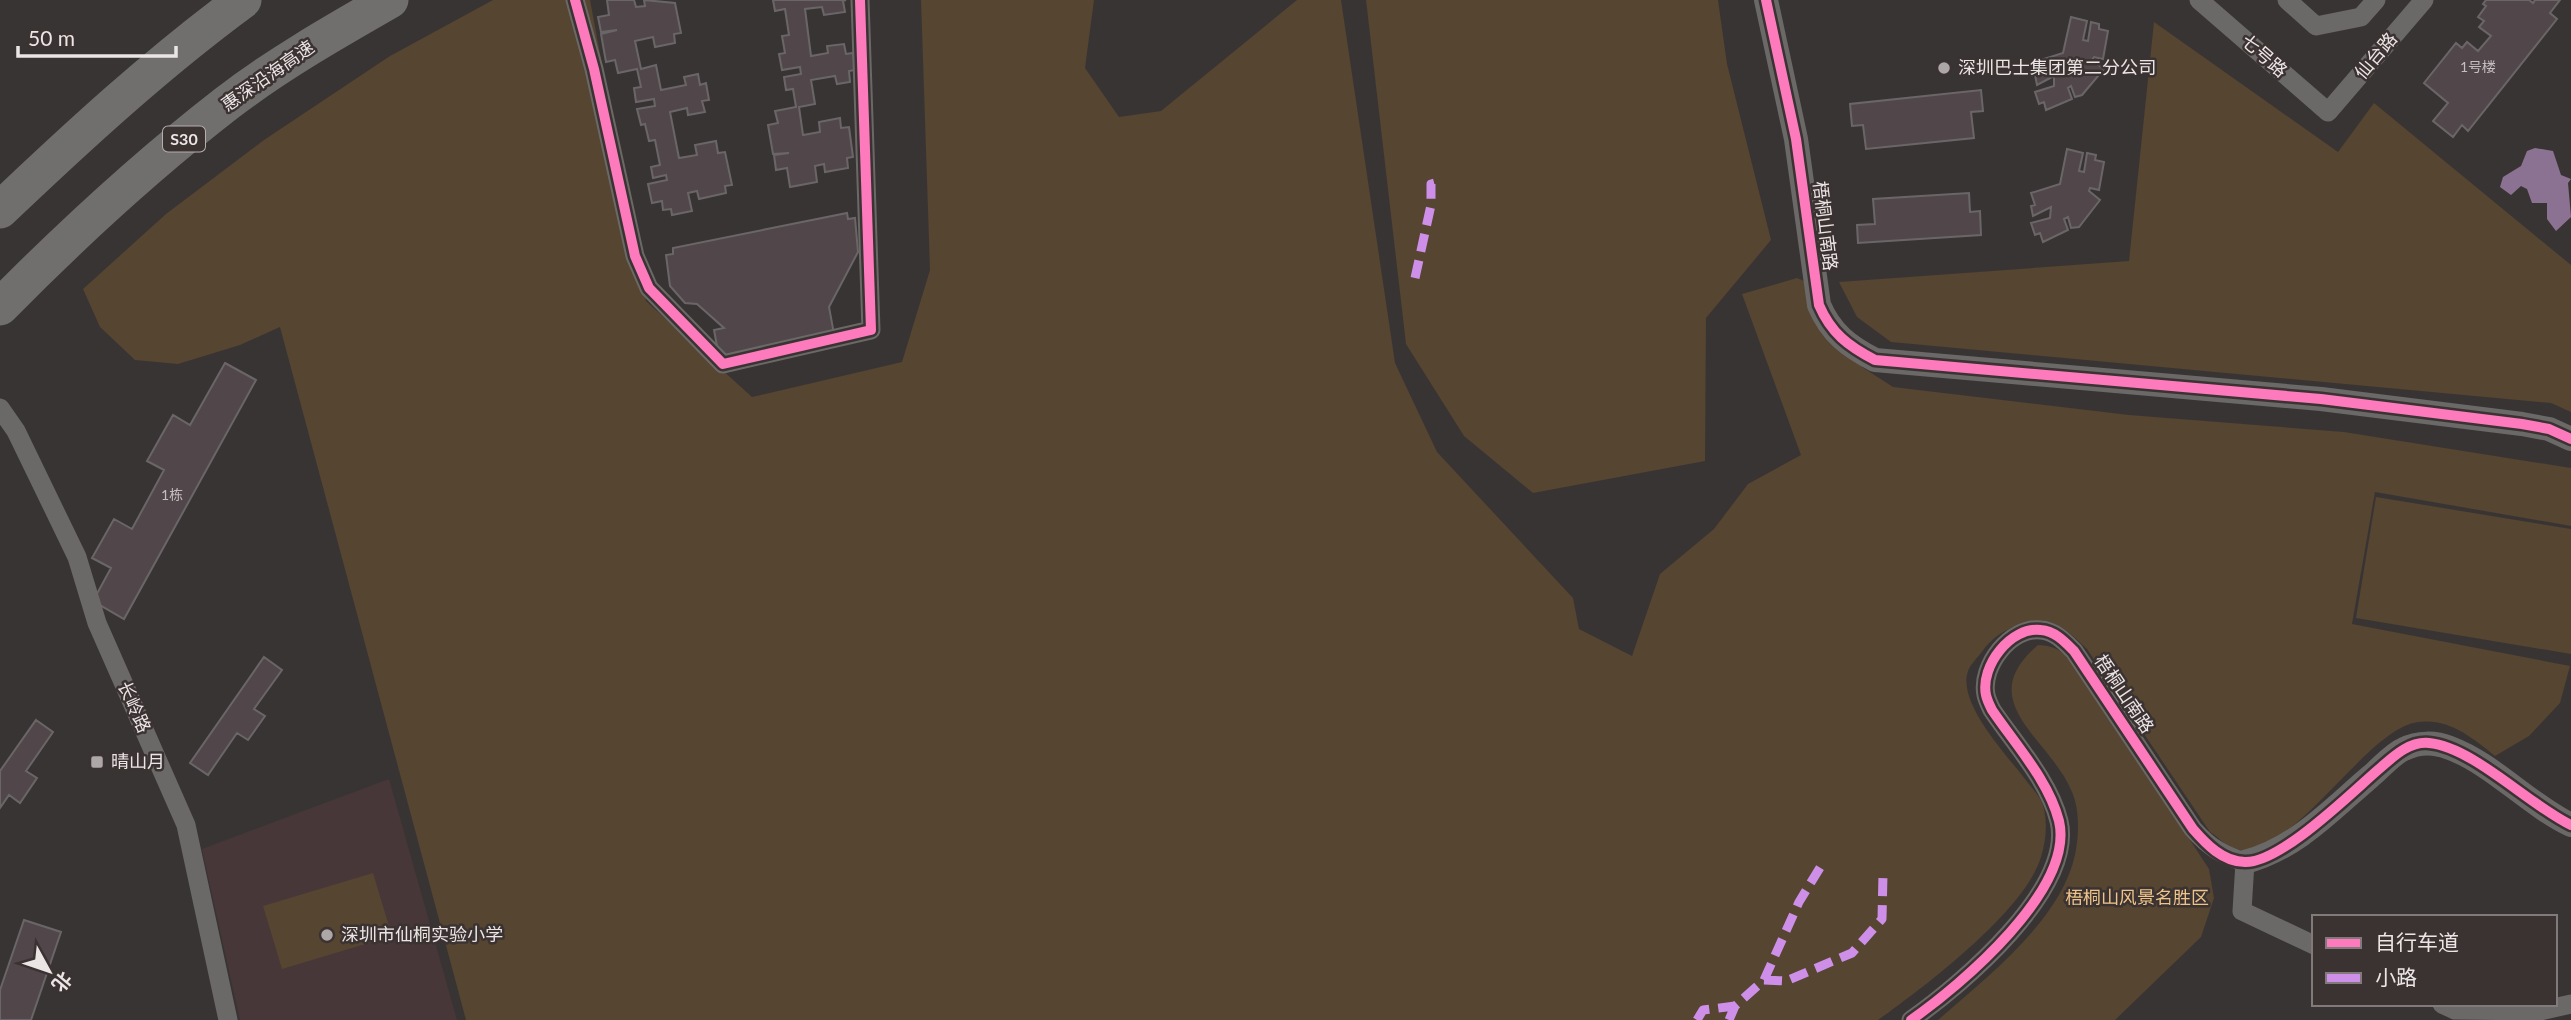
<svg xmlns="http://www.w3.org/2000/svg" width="2571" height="1020" viewBox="0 0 2571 1020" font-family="Lato,'Noto Sans SC',sans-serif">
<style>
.built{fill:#473738}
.green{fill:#554531}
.water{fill:#8c7292}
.building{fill:#51474b;stroke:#6a6667;stroke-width:2}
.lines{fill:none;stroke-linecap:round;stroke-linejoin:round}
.minor{stroke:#6a6968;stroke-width:19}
.tertiary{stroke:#6a6968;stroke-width:24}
.motorway{stroke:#716f6e;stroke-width:37}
.quiet{stroke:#ce8fe9;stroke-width:9;stroke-dasharray:18 9;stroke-linecap:butt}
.cycleway-casing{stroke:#3b3232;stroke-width:15}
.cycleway{stroke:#fd7abc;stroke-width:10}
.poi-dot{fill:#ada7a7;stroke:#3b3232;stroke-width:2.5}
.labels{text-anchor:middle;stroke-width:5;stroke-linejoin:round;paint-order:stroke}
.number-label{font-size:14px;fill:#c5bebe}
.shield{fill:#3b3232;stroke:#b7afaf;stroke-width:2}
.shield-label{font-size:16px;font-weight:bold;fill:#ece5e5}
.street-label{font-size:18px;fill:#ece5e5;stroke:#3b3232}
.poi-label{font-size:18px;fill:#ece5e5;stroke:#3b3232;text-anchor:start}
.park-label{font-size:18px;fill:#eec488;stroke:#3b3232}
</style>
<rect width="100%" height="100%" fill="#393434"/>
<path class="built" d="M389,779L457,1020H240L202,849Z"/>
<path class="green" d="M493,0H590L646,301L752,397L902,362L930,270L921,0H1094L1085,68L1119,117L1161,111L1297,0H1341L1395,363L1437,452L1573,598L1579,629L1632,656L1660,574L1714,529L1748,484L1801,455L1742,294L1797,278L1823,289L1862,367L1893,387L2129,415L2344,432L2571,468V526L2375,492L2352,624L2570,666L2560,703L2529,736L2495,756C2473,738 2449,718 2418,722C2364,729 2287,869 2232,848C2225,845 2217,836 2210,832L2087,649C2074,637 2057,619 2038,621C2014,624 1995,633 1981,653C1977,658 1970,665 1968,671C1957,703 2006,754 2025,779C2031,787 2040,796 2043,805C2048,823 2046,840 2041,857C2025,911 1923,988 1878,1020H466L280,327L240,345L178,364L135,360L100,327L83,289L166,214L264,140L390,56Z
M1366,0H1718L1727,64L1771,240L1706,318L1705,461L1533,493L1464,436L1406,344Z
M2154,22L2338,152L2374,103L2571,265V412L2551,403L1891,342L1857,317L1839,282L2129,261Z
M2376,497L2571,529V654L2356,618Z
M2038,645C2057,646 2064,652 2076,666L2209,869L2214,898L2201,937L2115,1020H1938C1986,978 2061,920 2075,855C2079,835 2080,811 2072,792C2050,738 1971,702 2038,645Z
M373,873L392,936L282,969L263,906Z"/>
<path class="water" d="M2535,148L2553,151L2561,175L2571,179L2568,183L2571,217L2556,231L2547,219V203H2532L2527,189L2521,186L2511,195L2500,187L2503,177L2521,166L2527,151Z"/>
<path class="building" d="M607,0H634L636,7L645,6L644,0L675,3L681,33L674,34L675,43L655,47L653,37L635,41L641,69L656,65L661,90L686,85L684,77L698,74L700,85L706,83L709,100L702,101L705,112L688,115L687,108L670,112L679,158L697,155L695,145L716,141L718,153L725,152L732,185L725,186L726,193L699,199L697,191L688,193L692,211L672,215L671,209L663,210L662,201L652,203L648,184L667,180L666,175L653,178L651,167L660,165L655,140L649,141L645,124L641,125L637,109L655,106L654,99L636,102L634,88L641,87L637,69L618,73L615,60L606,62L601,34L617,30L601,32L598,17L609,15Z
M773,0H846L843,1L845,12L824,15L822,7L805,9L811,56L828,53L827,46L844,44L846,54L853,53L855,70L849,71L850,82L837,84L835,76L811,80L815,104L799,107L803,135L820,132L819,122L840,118L841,128L849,127L853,157L847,158L848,168L825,172L824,164L815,166L817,182L790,187L787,168L776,170L774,155L789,153L773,154L768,125L778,123L775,111L796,107L793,89L786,90L784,77L801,74L800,67L782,70L779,54L785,53L782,36L789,35L785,9L775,11Z
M2486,0H2529L2533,3L2535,0H2560L2550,13L2557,19L2468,131L2462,125L2453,137L2433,121L2448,103L2424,83L2456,43L2462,48L2467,42L2478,51L2491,36L2479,27L2484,21L2478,17L2486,6L2483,4Z
M2071,17L2087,21L2083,40L2088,41L2091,22L2099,24V29L2108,31L2103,59L2094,57L2092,60L2104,69L2082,95L2075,97L2071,86L2068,88L2072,99L2046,110L2044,102L2039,104L2035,92L2054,86V76L2037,85L2035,75L2039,73L2034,62L2063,53Z
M1981,90L1983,111L1971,112L1974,138L1866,149L1863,125L1852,126L1850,104Z
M2067,149L2083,153L2079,171L2084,172L2087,153L2096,155L2095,160L2104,162L2099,190L2090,188L2089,191L2100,200L2079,227L2071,228L2068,217L2064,219L2068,230L2043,242L2040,233L2035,235L2031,223L2050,218L2051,207L2033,216L2031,206L2035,205L2031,193L2060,184Z
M1969,193L1970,212L1980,211L1981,235L1858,243L1857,225L1875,224L1873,199Z
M847,213L848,219L855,218L858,252L829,307L834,334L719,357L714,330L724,328L697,304L685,303L670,286L666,255L673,254V248Z
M225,363L256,380L124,619L93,601L111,568L92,558L114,519L132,529L164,470L147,461L173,415L190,425Z
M264,657L282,670L254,709L265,716L248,740L237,733L208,775L190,763Z
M36,720L53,732L26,771L37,778L20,803L9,795L0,808V771Z
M24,920L61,932L31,1020H0V990Z"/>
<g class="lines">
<path class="minor" d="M575,0L594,69L635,256L649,288L723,364L871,330L860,0
M2199,0L2328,112L2424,0
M2287,0L2316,26L2361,17L2376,0
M0,408L16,431L77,557L97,623L186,825L228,1020
M2442,1004L2455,1010L2540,1011L2571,1004
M1911,1020C1961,985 2075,889 2059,821C2049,781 2015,744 1992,710C1990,706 1987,700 1986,695C1980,666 2011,626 2041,630C2055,631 2065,642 2074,651L2193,829C2209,847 2222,855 2245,862L2242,911L2314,945"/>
<path class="tertiary" d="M1766,0L1796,139L1819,305C1831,333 1848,346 1875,360L2321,399L2522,424L2549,429L2571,439
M2245,862C2296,849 2332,809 2371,776C2381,768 2392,754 2404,749C2418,742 2435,742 2450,748C2493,764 2529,805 2571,825"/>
<path class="motorway" d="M0,210C78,136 156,64 243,0
M0,307C71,235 147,165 227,103C278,64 334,32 390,0"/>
<path class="quiet" d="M1415,278L1431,205V184L1439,182
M1764,980L1786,981L1852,953L1882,919L1883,874
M1697,1020L1703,1010L1735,1006
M1729,1020L1735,1006L1764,980L1799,902L1821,866"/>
<defs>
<path id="cycleway" d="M575,0L594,69L635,256L649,288L723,364L871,330L860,0
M1766,0L1796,139L1819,305C1831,333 1848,346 1875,360L2321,399L2522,424L2549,429L2571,439
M1911,1020C1961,985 2075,889 2059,821C2049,781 2015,744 1992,710C1990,706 1987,700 1986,695C1980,666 2011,626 2041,630C2055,631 2065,642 2074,651L2193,829C2206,844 2223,862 2245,862C2281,863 2351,793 2379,769C2393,757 2409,741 2429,743C2473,747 2529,805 2571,825"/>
</defs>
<use href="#cycleway" class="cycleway-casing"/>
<use href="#cycleway" class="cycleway"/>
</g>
<g class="poi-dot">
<circle cx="1944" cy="68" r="7"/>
<rect x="90" y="755" width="14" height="14" rx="3.5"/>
<circle cx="327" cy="935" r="7"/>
</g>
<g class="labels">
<g class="number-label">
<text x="2478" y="72">1号楼</text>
<text x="172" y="500">1栋</text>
</g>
<rect class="shield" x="163" y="126.5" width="42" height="25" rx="5"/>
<g class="shield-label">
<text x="184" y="145">S30</text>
</g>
<g class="street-label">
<text transform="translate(2264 56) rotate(41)" y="6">七号路</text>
<text transform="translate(2376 56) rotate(-50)" y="6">仙台路</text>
<text transform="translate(268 76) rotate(-35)" y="6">惠深沿海高速</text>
<text transform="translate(1825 226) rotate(83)" y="6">梧桐山南路</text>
<text transform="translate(2124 694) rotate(56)" y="6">梧桐山南路</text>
<text transform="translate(134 707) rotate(66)" y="6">长岭路</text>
</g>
<g class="poi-label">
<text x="1958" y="74">深圳巴士集团第二分公司</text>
<text x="111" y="768">晴山月</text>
<text x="341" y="941">深圳市仙桐实验小学</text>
</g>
<g class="park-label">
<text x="2137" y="904">梧桐山风景名胜区</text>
</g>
</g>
<rect x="2312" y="915" width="245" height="91" fill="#3b3232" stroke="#827a7a" stroke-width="2"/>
<rect x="2326" y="938" width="35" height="10" fill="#fd7abc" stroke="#827a7a" stroke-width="2"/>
<text x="2375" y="950" font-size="21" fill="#ece5e5">自行车道</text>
<rect x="2326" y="973" width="35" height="10" fill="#ce8fe9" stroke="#827a7a" stroke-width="2"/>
<text x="2375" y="985" font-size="21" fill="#ece5e5">小路</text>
<g transform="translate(49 971) rotate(130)" stroke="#3b3232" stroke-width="5" paint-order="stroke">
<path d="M0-5L12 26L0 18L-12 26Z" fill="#ece5e5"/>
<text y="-10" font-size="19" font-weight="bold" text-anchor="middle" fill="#ece5e5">北</text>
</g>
<path d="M18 46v10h158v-10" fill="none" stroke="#ece5e5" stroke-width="3.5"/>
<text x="28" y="46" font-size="21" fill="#ece5e5" stroke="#3b3232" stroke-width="5" paint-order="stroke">50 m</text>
</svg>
